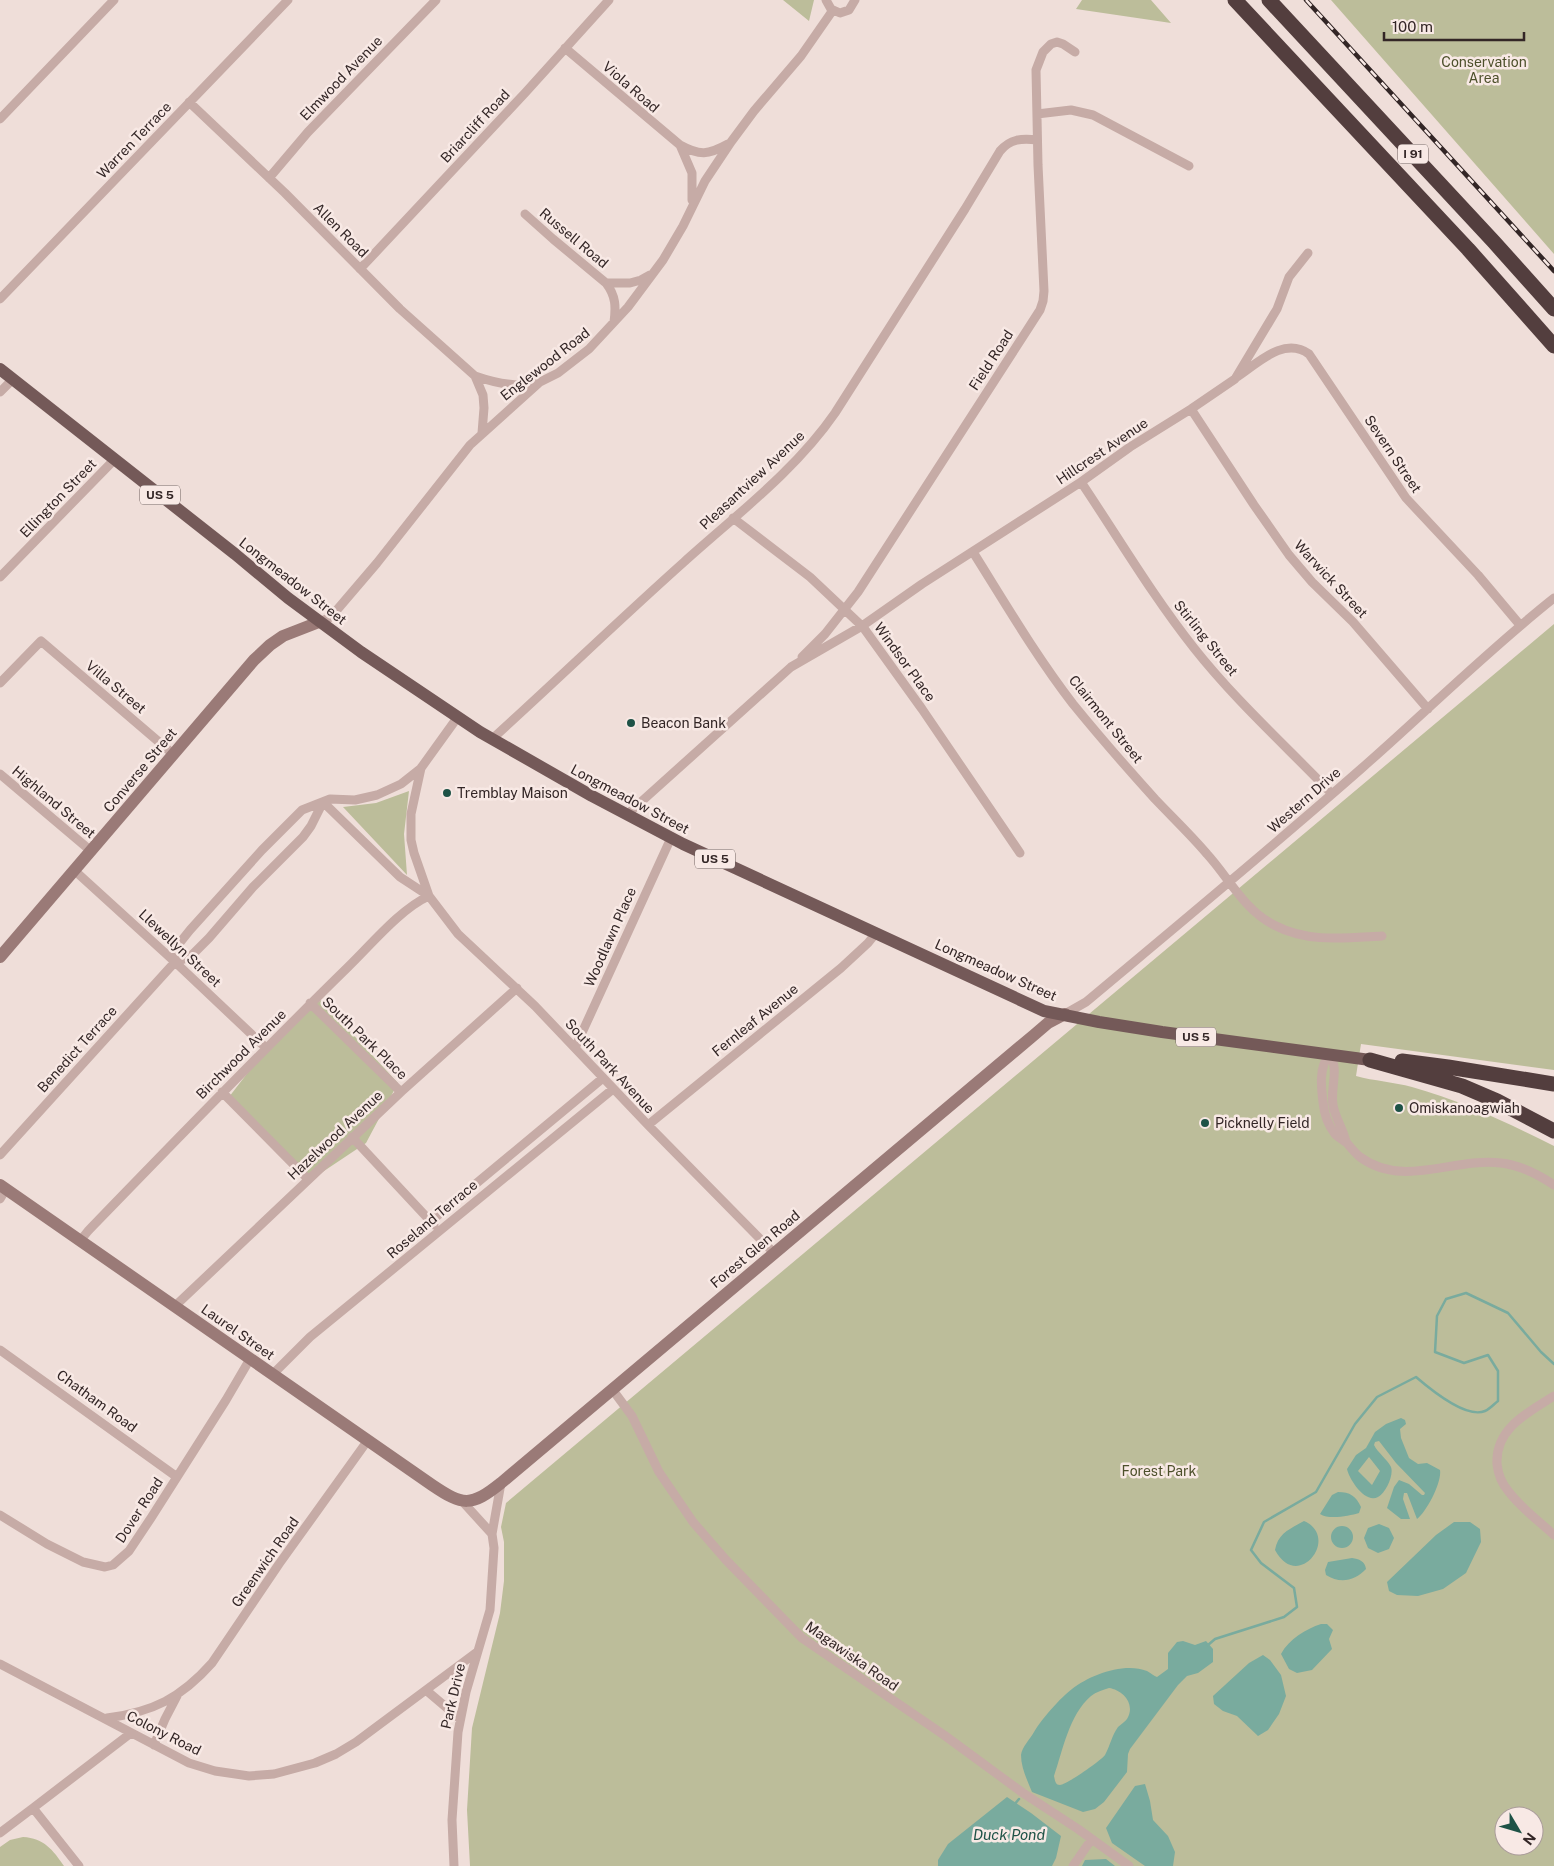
<svg xmlns="http://www.w3.org/2000/svg" width="1554" height="1866" viewBox="0 0 1554 1866" font-family="'Public Sans',sans-serif">
<style>
.green{fill:#bcbd9a;fill-rule:evenodd}
.water{fill:#79ab9e;fill-rule:evenodd}
.lines{fill:none;stroke-linecap:round;stroke-linejoin:round}
.stream{stroke:#79ab9e;stroke-width:2.5}
.street{stroke:#c6aba6;stroke-width:9}
.secondary{stroke:#9a7a77;stroke-width:12}
.primary{stroke:#745958;stroke-width:12}
.highway{stroke:#533e3e;stroke-width:15}
.rail-casing{stroke:#332626;stroke-width:4.5}
.rail{stroke:#f8e9e5;stroke-width:2.5;stroke-dasharray:8;stroke-linecap:butt}
.poi-dot{fill:#1e5246;stroke:#f8e9e5;stroke-width:2}
.labels{text-anchor:middle;stroke-width:5;stroke-linejoin:round;paint-order:stroke}
.shield{fill:#f8e9e5;stroke:#6e605f;stroke-width:1}
.shield-label{font-size:12px;font-weight:bold;fill:#332626}
.park-label{font-size:14px;fill:#4d502b;stroke:#f8e9e5}
.street-label{font-size:14px;fill:#332626;stroke:#f8e9e5}
.poi-label{font-size:14px;fill:#332626;stroke:#f8e9e5;text-anchor:start}
.water-label{font-size:15px;font-style:italic;fill:#1e5246;stroke:#f8e9e5}
</style>
<rect width="100%" height="100%" fill="#efded9"/>
<path class="green" d="M783,0H814L809,21Z
M1082,0H1151L1171,23L1076,9Z
M1331,0H1554V254Z
M1554,624V1070L1361,1044L1356,1076C1374,1081 1394,1082 1412,1087C1462,1101 1508,1123 1554,1146V1866H470L467,1810L472,1728L500,1613L504,1581V1542L501,1527L506,1503ZM1504,1816H1534V1846H1504Z
M409,791L404,834L407,875L343,807L376,803Z
M321,1000L398,1083L366,1143L312,1179L229,1097L279,1032Z
M23,1837C44,1838 53,1850 64,1866H0V1847L10,1840Z"/>
<path class="water" d="M1401,1418L1405,1420L1406,1424L1400,1429L1401,1438L1409,1458L1418,1464L1427,1463L1440,1470C1442,1482 1427,1511 1417,1519L1407,1493H1404L1403,1499L1410,1519H1401L1387,1508L1394,1487L1399,1480L1409,1484L1422,1495H1424L1425,1493L1396,1463L1379,1441L1375,1442L1374,1445C1378,1453 1387,1459 1391,1467C1394,1475 1386,1493 1378,1497C1365,1504 1349,1479 1347,1469L1356,1455L1366,1448L1375,1432L1386,1424ZM1369,1457L1380,1471L1372,1485L1358,1471Z
M1338,1492C1350,1492 1356,1496 1361,1507L1359,1513C1349,1516 1329,1520 1320,1514L1332,1495Z
M1304,1521C1341,1537 1298,1593 1275,1550C1278,1533 1290,1529 1304,1521Z
M1454,1522H1470L1480,1529L1481,1542L1466,1573L1443,1589L1418,1596L1397,1595L1389,1591L1387,1582L1436,1535Z
M1379,1524L1389,1528L1394,1538L1389,1549L1378,1553L1368,1548L1364,1538L1368,1528Z
M1331 1537a11 11 0 1 1 22 0a11 11 0 1 1-22 0Z
M1352,1558C1359,1559 1365,1561 1366,1569C1355,1581 1340,1584 1326,1575L1325,1570L1328,1562Z
M1321,1624H1327L1333,1630L1329,1639L1332,1649L1312,1670L1297,1673L1289,1669L1281,1654C1289,1639 1306,1629 1321,1624Z
M1183,1641L1195,1645L1206,1641L1213,1649V1662L1198,1673L1187,1676L1178,1685L1130,1749L1128,1754L1127,1772L1104,1802L1095,1809L1083,1812L1032,1792C1027,1780 1021,1767 1021,1755C1022,1747 1030,1739 1034,1732C1041,1720 1061,1697 1072,1689C1090,1675 1124,1662 1147,1671C1151,1673 1154,1676 1157,1677L1168,1669V1653L1177,1642ZM1109,1688C1123,1690 1136,1704 1127,1719C1125,1722 1121,1724 1118,1727C1112,1735 1110,1746 1105,1755C1102,1760 1066,1785 1060,1785C1055,1785 1055,1780 1054,1776C1063,1750 1069,1715 1091,1696C1096,1692 1103,1690 1109,1688Z
M1263,1655L1270,1660L1281,1675L1286,1696L1279,1714L1268,1730L1258,1736L1237,1716L1223,1711L1214,1704L1213,1696L1249,1663Z
M1145,1784L1150,1801L1153,1820L1168,1836L1175,1852L1173,1866H1145L1112,1843L1106,1828L1135,1786Z
M1007,1797L1031,1813L1061,1836L1056,1858L1052,1866H938V1860L948,1844Z
M1106,1859L1115,1866H1082L1085,1860Z"/>
<g class="lines">
<path class="stream" d="M1208,1645L1215,1639L1284,1617L1297,1607L1294,1588L1261,1563L1251,1550L1264,1522L1316,1492L1355,1424L1377,1397L1416,1377C1430,1389 1466,1419 1485,1411C1490,1409 1494,1404 1498,1401V1371L1488,1355L1464,1363L1435,1352L1437,1316L1446,1299L1466,1293L1508,1313L1541,1352L1554,1364
M1013,1806L1019,1799"/>
<path class="street" d="M826,0L831,9L840,13L849,10L855,0
M565,48L680,145C700,156 708,155 728,144
M189,102L285,193L400,309L475,376L483,395L484,408L482,433
M1037,114L1071,110L1093,115L1189,166
M0,119L114,0
M680,145L692,173V200
M269,178L308,132L436,0
M525,214L553,239L606,283H630L641,280L650,275
M360,269L525,93L609,0
M606,283C616,296 616,307 614,322
M0,299L288,0
M475,376C495,383 518,388 539,383
M1237,377C1258,363 1284,336 1309,354L1406,498L1478,575L1520,625
M0,392L12,380
M1191,409L1254,505L1289,555L1312,582L1353,622L1428,709
M1081,482C1118,537 1152,595 1194,648C1235,700 1286,746 1332,794
M733,518L810,577L863,627L922,709L1020,853
M973,552C1005,603 1036,656 1073,704C1099,736 1127,768 1155,799C1172,817 1191,835 1207,854C1229,878 1244,910 1274,925C1308,943 1345,938 1382,936
M0,577L114,460
M319,622L329,618L336,611L377,563L470,445L540,382L558,373L589,349L628,307L663,260L683,226L705,181L731,142L754,111L801,56L833,10
M802,657L825,634L858,592L1040,310L1043,301L1044,291L1038,165L1036,70L1043,52L1051,44L1057,42L1063,44L1075,52
M0,683L41,641L173,754
M457,718L421,768L411,814V840L414,853L429,896L458,934L535,1006L648,1125L774,1253
M492,739C556,681 619,620 684,562C736,515 795,471 835,413L965,209L1000,151C1010,139 1022,138 1037,140
M0,774L91,851
M323,802L400,877L429,896
M628,815L632,810L791,667L862,626L922,584L1081,482L1130,447L1191,409L1235,379L1277,309L1289,277L1308,253
M74,870L175,962L265,1047
M175,962L178,945L190,930L262,850L302,810L330,799L355,800L377,795L401,784L420,769
M310,1003L401,1092
M1065,1014L1086,1002C1178,925 1271,848 1362,768C1426,712 1487,651 1554,598
M575,1048L671,838
M222,1092L308,1179
M648,1125L841,968L868,943L876,933
M352,1137L434,1225
M1346,1142C1343,1128 1335,1118 1333,1105C1330,1088 1340,1068 1329,1054C1319,1068 1321,1086 1323,1102C1324,1113 1328,1125 1335,1134C1338,1137 1343,1140 1347,1143C1351,1148 1355,1153 1360,1157C1404,1189 1453,1157 1501,1163C1520,1165 1539,1175 1554,1185
M0,1155L175,962L190,957L209,938L253,887L303,837L311,826L323,802
M0,1199L6,1189
M431,1221L603,1078
M80,1241L88,1231C174,1142 259,1054 347,968C370,946 400,909 429,896
M174,1307L401,1092L517,988
M0,1350L177,1477
M273,1374L310,1337L613,1089
M612,1389L632,1416L659,1472L693,1522L726,1560L802,1638L944,1735L1023,1793L1078,1829L1129,1866
M1554,1396C1529,1412 1495,1428 1497,1464C1498,1474 1502,1484 1509,1492C1521,1508 1539,1521 1554,1535
M462,1501L492,1534
M0,1515L47,1544L83,1562L105,1567L113,1565L129,1551L151,1518L226,1400L250,1359
M0,1664L189,1763L215,1771L249,1776L274,1774L315,1763L336,1754L356,1742L477,1652
M427,1691L460,1719
M107,1718C153,1712 181,1698 212,1663L279,1564L368,1440
M154,1745L165,1719L177,1696
M33,1808L131,1733
M0,1833L33,1808L79,1866
M454,1866L452,1820L458,1732L466,1692L490,1610L494,1548L492,1534L501,1483
M1073,1866L1091,1840"/>
<path class="secondary" d="M0,957L254,660L270,645L283,636L319,622
M0,1185L432,1485C463,1506 471,1507 501,1483L1034,1035L1048,1023L1065,1014"/>
<path class="primary" d="M0,369L235,554L288,598L361,652L480,732L592,796L683,844L1044,1011L1099,1022L1162,1032L1370,1060"/>
<path class="highway" d="M1235,0L1468,249L1554,346
M1269,0L1494,242L1554,309
M1370,1060L1462,1086L1497,1101L1554,1131
M1402,1061L1448,1067L1554,1084"/>
<defs>
<path id="rail" d="M1306,0L1554,271"/>
</defs>
<use href="#rail" class="rail-casing"/>
<use href="#rail" class="rail"/>
</g>
<g class="poi-dot">
<circle cx="631" cy="723" r="5"/>
<circle cx="447" cy="793" r="5"/>
<circle cx="1399" cy="1108" r="5"/>
<circle cx="1205" cy="1123" r="5"/>
</g>
<g class="labels">
<g class="shield">
<rect x="1398" y="144.5" width="30" height="19" rx="4"/>
<rect x="140" y="485.5" width="40" height="19" rx="4"/>
<rect x="695" y="849.5" width="40" height="19" rx="4"/>
<rect x="1176" y="1027.5" width="40" height="19" rx="4"/>
</g>
<g class="shield-label">
<text x="1413" y="158">I 91</text>
<text x="160" y="499">US 5</text>
<text x="715" y="863">US 5</text>
<text x="1196" y="1041">US 5</text>
</g>
<g class="park-label">
<text x="1484" y="67">Conservation<tspan x="1484" dy="16">Area</tspan></text>
<text x="1159" y="1476">Forest Park</text>
</g>
<g class="street-label">
<text transform="translate(341 78) rotate(-46)" y="5">Elmwood Avenue</text>
<text transform="translate(631 87) rotate(41)" y="5">Viola Road</text>
<text transform="translate(475 126) rotate(-47)" y="5">Briarcliff Road</text>
<text transform="translate(134 140) rotate(-46)" y="5">Warren Terrace</text>
<text transform="translate(341 230) rotate(45)" y="5">Allen Road</text>
<text transform="translate(574 238) rotate(40)" y="5">Russell Road</text>
<text transform="translate(991 360) rotate(-57)" y="5">Field Road</text>
<text transform="translate(545 364) rotate(-38)" y="5">Englewood Road</text>
<text transform="translate(1102 451) rotate(-34)" y="5">Hillcrest Avenue</text>
<text transform="translate(1393 454) rotate(56)" y="5">Severn Street</text>
<text transform="translate(752 480) rotate(-43)" y="5">Pleasantview Avenue</text>
<text transform="translate(58 498) rotate(-46)" y="5">Ellington Street</text>
<text transform="translate(1331 579) rotate(47)" y="5">Warwick Street</text>
<text transform="translate(293 581) rotate(38)" y="5">Longmeadow Street</text>
<text transform="translate(1206 638) rotate(51)" y="5">Stirling Street</text>
<text transform="translate(905 662) rotate(54)" y="5">Windsor Place</text>
<text transform="translate(116 687) rotate(40)" y="5">Villa Street</text>
<text transform="translate(1106 719) rotate(51)" y="5">Clairmont Street</text>
<text transform="translate(140 770) rotate(-50)" y="5">Converse Street</text>
<text transform="translate(630 799) rotate(28)" y="5">Longmeadow Street</text>
<text transform="translate(1304 800) rotate(-41)" y="5">Western Drive</text>
<text transform="translate(54 802) rotate(40)" y="5">Highland Street</text>
<text transform="translate(610 937) rotate(-66)" y="5">Woodlawn Place</text>
<text transform="translate(180 948) rotate(43)" y="5">Llewellyn Street</text>
<text transform="translate(996 970) rotate(24)" y="5">Longmeadow Street</text>
<text transform="translate(755 1020) rotate(-39)" y="5">Fernleaf Avenue</text>
<text transform="translate(365 1038) rotate(44)" y="5">South Park Place</text>
<text transform="translate(77 1049) rotate(-48)" y="5">Benedict Terrace</text>
<text transform="translate(241 1054) rotate(-45)" y="5">Birchwood Avenue</text>
<text transform="translate(610 1066) rotate(47)" y="5">South Park Avenue</text>
<text transform="translate(335 1135) rotate(-43)" y="5">Hazelwood Avenue</text>
<text transform="translate(432 1219) rotate(-40)" y="5">Roseland Terrace</text>
<text transform="translate(755 1249) rotate(-40)" y="5">Forest Glen Road</text>
<text transform="translate(238 1332) rotate(35)" y="5">Laurel Street</text>
<text transform="translate(97 1401) rotate(36)" y="5">Chatham Road</text>
<text transform="translate(139 1510) rotate(-57)" y="5">Dover Road</text>
<text transform="translate(265 1562) rotate(-55)" y="5">Greenwich Road</text>
<text transform="translate(852 1656) rotate(35)" y="5">Magawiska Road</text>
<text transform="translate(453 1696) rotate(-77)" y="5">Park Drive</text>
<text transform="translate(164 1733) rotate(27)" y="5">Colony Road</text>
</g>
<g class="poi-label">
<text x="641" y="728">Beacon Bank</text>
<text x="457" y="798">Tremblay Maison</text>
<text x="1409" y="1113">Omiskanoagwiah</text>
<text x="1215" y="1128">Picknelly Field</text>
</g>
<g class="water-label">
<text x="1009" y="1840">Duck Pond</text>
</g>
</g>
<g transform="translate(1519 1831) rotate(128)"><circle r="24" fill="#f8e9e5" stroke="#a99b99"/>
<path d="M0-4L9 19L0 12L-9 19Z" fill="#1e5246"/>
<text y="-8" font-size="14" font-weight="bold" text-anchor="middle" fill="#332626">N</text>
</g>
<path d="M1384 32v8h140v-8" fill="none" stroke="#332626" stroke-width="2.5"/>
<text x="1392" y="32" font-size="15" fill="#332626" stroke="#f8e9e5" stroke-width="4" paint-order="stroke">100 m</text>
</svg>
